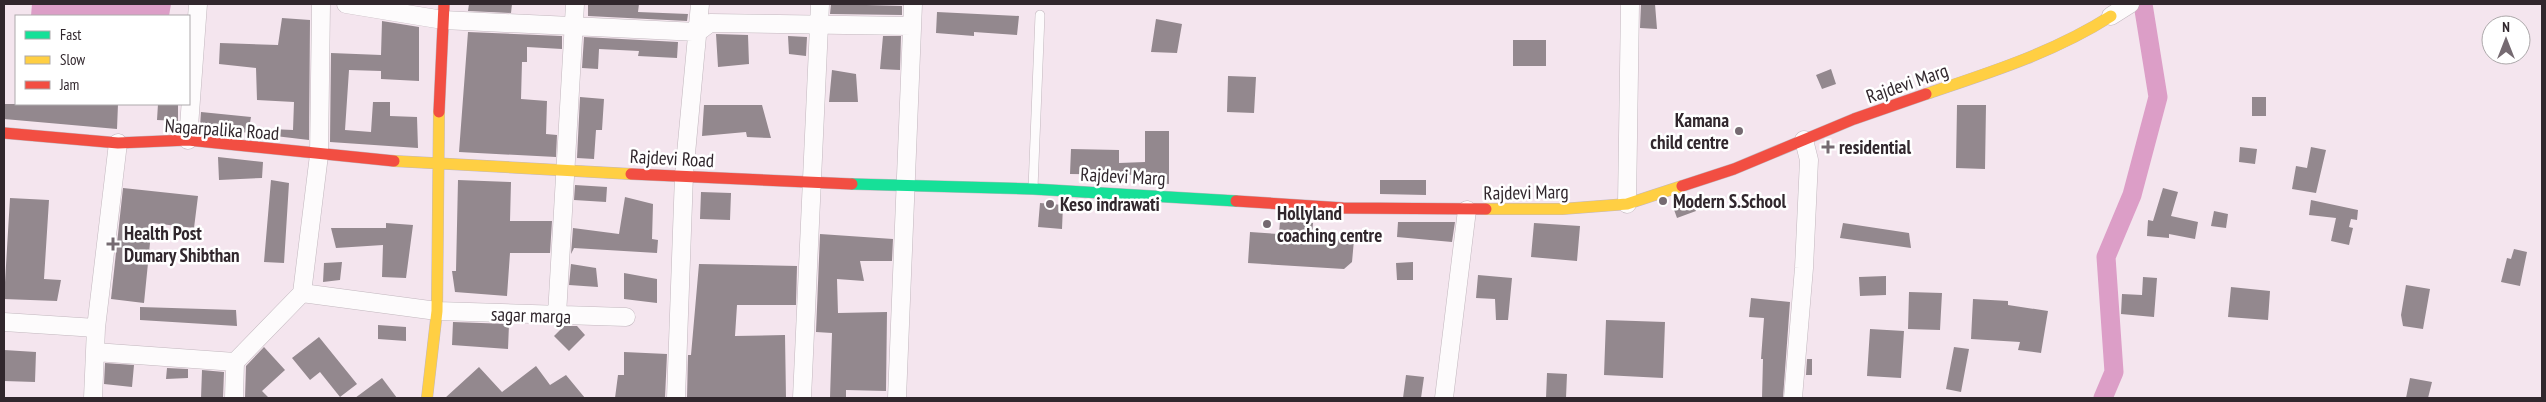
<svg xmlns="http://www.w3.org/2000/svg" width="2546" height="402" viewBox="0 0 2546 402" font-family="'PT Sans Narrow',sans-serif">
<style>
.water{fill:#dc9ec7}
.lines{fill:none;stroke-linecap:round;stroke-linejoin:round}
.canal{stroke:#dc9ec7;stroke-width:19}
.building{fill:#93888e}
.lane-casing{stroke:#c2b7be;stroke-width:10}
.street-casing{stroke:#c2b7be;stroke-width:19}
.fast-casing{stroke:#c2b7be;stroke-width:12}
.slow-casing{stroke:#c2b7be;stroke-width:12}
.jam-casing{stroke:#c2b7be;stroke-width:12}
.lane{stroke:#fdfbfc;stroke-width:9}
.street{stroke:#fdfbfc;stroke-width:18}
.fast{stroke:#16e098;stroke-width:11}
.slow{stroke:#ffcf43;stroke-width:11}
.jam{stroke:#f24e42;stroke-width:11}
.poi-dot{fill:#756a71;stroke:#fff;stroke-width:2}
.labels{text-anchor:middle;stroke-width:5;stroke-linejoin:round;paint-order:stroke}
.street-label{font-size:19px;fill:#31272d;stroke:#fff}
.poi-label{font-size:19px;font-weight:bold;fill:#31272d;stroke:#fff;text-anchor:start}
</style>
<rect width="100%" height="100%" fill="#f4e5ee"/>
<path class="water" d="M32,4H171L169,16H31Z"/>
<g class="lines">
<path class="canal" d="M2103,398L2114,372L2106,257L2132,195L2158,97L2143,4"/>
</g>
<path class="building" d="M469,4H512L511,13L468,11Z
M588,4H639L638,12L688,14L687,21L588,16Z
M831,4L902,6V15L830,14Z
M1641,4H1655L1657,29L1640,28Z
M937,12L1019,16L1017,35L974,32V36L936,33Z
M282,18L310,20L309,140L200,127L201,112L251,117L249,128L293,130L294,102L257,100L256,68L219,64L220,43L278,45Z
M1156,19L1182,24L1177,53L1151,52Z
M382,21L419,27V81L381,79V71L349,70L345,130L371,132L373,102H390V116L417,117L418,148L330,142L331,53L381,55Z
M468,32L562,36V49L527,47V62H522L521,99L547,101L546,134L557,135L556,157L459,152Z
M716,34L748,35L749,64L718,67Z
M788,36L807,37L806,56L789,54Z
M883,36H901L900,70L880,69Z
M584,37L678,42L677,58L638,56L639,51L599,49L598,69L582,68Z
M1513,40H1546V66H1513Z
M1831,69L1836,84L1822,89L1816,75Z
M832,70L856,74L858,102H829Z
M1228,76L1256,77L1254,113L1227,112Z
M580,97L604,99L602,130H596L594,159L577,158Z
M2252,97H2266V116H2252Z
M4,104H118L117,129L4,119Z
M158,104H178V121L157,120Z
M704,105H762L771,138L747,137L746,132L702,136Z
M1957,105H1986L1985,169L1956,168Z
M1145,131H1169V184L1144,182V175L1070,174L1071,149L1119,150V163L1145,162Z
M2240,147L2257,149L2255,164L2239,162Z
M2311,147L2326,150L2316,193L2292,189L2296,166L2307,168Z
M218,157L263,162L262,178L219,180Z
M271,180L289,183L284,263L264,262Z
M458,180L511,182L510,221H552L550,253H510L507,296L455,292L452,271H456Z
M1380,180H1426V195L1380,194Z
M575,185L607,187L606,202L574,200Z
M123,188L198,196L194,228L152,223L144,303L111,299Z
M2163,188L2178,192L2171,216L2198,222L2195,239L2169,234V238L2147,236L2148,220L2153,221Z
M701,192L731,193L730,220L700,219Z
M625,197L653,204L652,239L658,240L657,253L574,248L571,254L573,228L619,234Z
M10,198L49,200L44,279L61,280L57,301L4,299Z
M1691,198L1696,211L1677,218L1672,204Z
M2311,200L2358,210L2357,220L2351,219L2349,227L2353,228L2349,245L2331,241L2336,218L2309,215Z
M1040,203L1063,205L1062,229L1038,227Z
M2214,211L2228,214L2226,228L2211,226Z
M1280,221L1313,223L1312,236L1354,240L1352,262L1344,269L1248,263L1250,232L1279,234Z
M1398,222H1455L1452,242L1397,237Z
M386,223L413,225L406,278L382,277L383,245L336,248L331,228H386Z
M1534,223L1580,226L1577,261L1531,257Z
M1843,223L1909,233L1911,248L1840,238Z
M820,234L893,239L892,261H860L864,281L837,279L838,313L887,312L886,391L846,390V398H830L832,333L816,332Z
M2514,249L2527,252L2520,286L2501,282L2507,258L2511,259Z
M342,262L340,280L323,282L324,263Z
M1413,262V280H1397L1396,263Z
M571,264L596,268L598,287L569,285Z
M699,264L797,266L796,305H737L735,336L785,335L786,398H687L688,355H691Z
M624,273L657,279V303L624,299Z
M1478,275L1512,278L1508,320H1496L1495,299L1476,298Z
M1886,276V295L1860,296L1859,277Z
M2143,277L2157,278L2154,317L2121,314L2122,294L2142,295Z
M2406,285L2430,289L2423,329L2403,326L2401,315Z
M2231,287L2270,291L2268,320L2228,317Z
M1909,292L1942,293L1940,330L1908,329Z
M1751,298L1790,302L1783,398H1762L1763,359H1761L1764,318L1749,317Z
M1973,299L2008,301V305L2048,311L2041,353L2018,350L2020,342L1971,339Z
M140,307L236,310L237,326L140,320Z
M1606,320L1665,322L1663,378L1604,375Z
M453,322L509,324L508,349L452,345Z
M378,325L406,327V341L378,339Z
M564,326H577L585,335L569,351L554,336Z
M1870,329L1904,331L1901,378L1867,376Z
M319,337L357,384L340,397L320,372L310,380L292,358Z
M264,347L285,370L262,391L269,398H245L246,366Z
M1954,347L1969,349L1961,392L1946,389Z
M4,350L36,352L35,382L4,381Z
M624,352L667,354L665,398H615L618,375H624Z
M1807,359H1812V375H1806Z
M105,363L134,365L132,387L104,384Z
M536,366L550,385L566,375L585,398H445L479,367L502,392Z
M167,368L188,369V378L166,379Z
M202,370L224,372L223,398H201Z
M1547,373L1567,374L1566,398H1546Z
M1406,375L1424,377L1421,398H1403Z
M382,378L397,398H355Z
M2410,378L2432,382L2428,398H2406Z"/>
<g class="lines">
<defs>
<path id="lane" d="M1033,188L1040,15"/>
<path id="street" d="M346,4L443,20L698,32L710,23L911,26
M2111,16L2130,4
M188,140L198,4
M1627,204L1630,4
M302,293L319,155L321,4
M557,315L575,4
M4,322L96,328
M95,352L235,362L302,293L437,311L626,317
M93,398L96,328L118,143
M234,398L235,362
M676,398L684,175L700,4
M802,398L820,4
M897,398L913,4
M1444,398L1467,210
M1793,398L1804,268L1809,160L1804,140"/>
<path id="fast" d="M852,184L1033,189L1236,201"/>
<path id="slow" d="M1926,94C1989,73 2055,52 2111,16
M394,161L631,174
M1486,209H1562L1627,204L1682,186
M427,398L437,311L439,112"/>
<path id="jam" d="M439,112L444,4
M4,133L118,143L188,140L394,161
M631,174L852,184
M1682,186L1734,169L1854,119L1926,94
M1236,201L1343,208L1486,209"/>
</defs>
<use href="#lane" class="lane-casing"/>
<use href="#street" class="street-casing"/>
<use href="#fast" class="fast-casing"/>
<use href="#slow" class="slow-casing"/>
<use href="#jam" class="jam-casing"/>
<use href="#lane" class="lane"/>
<use href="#street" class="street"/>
<use href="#fast" class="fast"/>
<use href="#slow" class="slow"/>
<use href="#jam" class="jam"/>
</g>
<g class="poi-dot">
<circle cx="1739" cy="131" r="5"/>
<path d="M1825.5 139.5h5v5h5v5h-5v5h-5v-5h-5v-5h5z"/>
<circle cx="1663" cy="201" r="5"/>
<circle cx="1050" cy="204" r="5"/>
<circle cx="1267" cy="224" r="5"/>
<path d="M110.5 236.5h5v5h5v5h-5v5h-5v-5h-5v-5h5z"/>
</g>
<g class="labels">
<g class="street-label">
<text transform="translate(1907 83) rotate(-19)" y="7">Rajdevi Marg</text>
<text transform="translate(222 129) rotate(4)" y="7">Nagarpalika Road</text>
<text transform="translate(672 158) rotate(3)" y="7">Rajdevi Road</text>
<text transform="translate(1123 176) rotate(3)" y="7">Rajdevi Marg</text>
<text transform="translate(1526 192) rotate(-1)" y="7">Rajdevi Marg</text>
<text transform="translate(531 315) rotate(2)" y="7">sagar marga</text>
</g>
<g class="poi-label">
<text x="1729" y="127" text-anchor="end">Kamana<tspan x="1729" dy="22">child centre</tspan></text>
<text x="1839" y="154">residential</text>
<text x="1673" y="208">Modern S.School</text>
<text x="1060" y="211">Keso indrawati</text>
<text x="1277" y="220">Hollyland<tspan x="1277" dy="22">coaching centre</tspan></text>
<text x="124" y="240">Health Post<tspan x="124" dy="22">Dumary Shibthan</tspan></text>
</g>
</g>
<rect width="2546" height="402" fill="none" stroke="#31272d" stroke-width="10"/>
<rect x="15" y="15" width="175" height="90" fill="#ffffff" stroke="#ada9ab"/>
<rect x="25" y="31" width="25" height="8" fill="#16e098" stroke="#ada9ab"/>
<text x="60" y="40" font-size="15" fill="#31272d">Fast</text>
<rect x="25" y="56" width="25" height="8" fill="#ffcf43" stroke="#ada9ab"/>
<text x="60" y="65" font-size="15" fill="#31272d">Slow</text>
<rect x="25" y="81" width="25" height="8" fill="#f24e42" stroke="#ada9ab"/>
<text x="60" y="90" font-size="15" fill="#31272d">Jam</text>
<g transform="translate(2506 40)"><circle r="24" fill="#ffffff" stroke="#ada9ab"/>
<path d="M0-4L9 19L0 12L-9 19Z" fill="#756a71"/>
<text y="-8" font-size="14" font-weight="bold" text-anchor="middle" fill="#31272d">N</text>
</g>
</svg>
